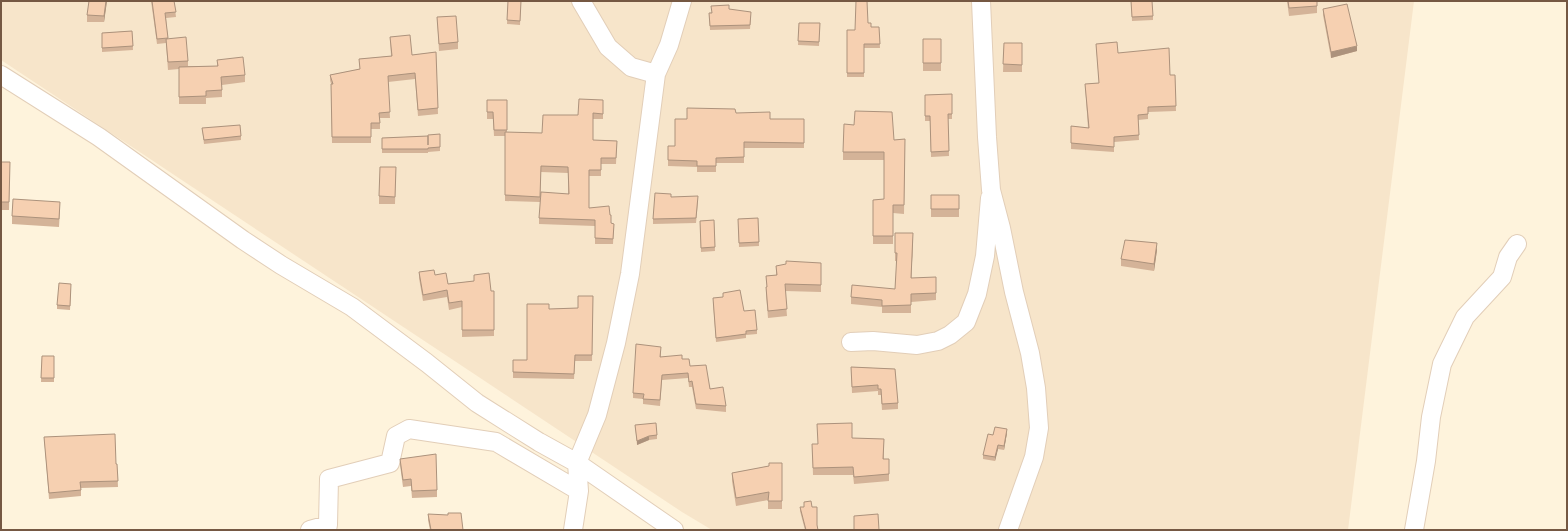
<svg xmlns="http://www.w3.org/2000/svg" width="1568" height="531" viewBox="0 0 1568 531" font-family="Barlow,sans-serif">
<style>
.residential{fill:#f7e5ca}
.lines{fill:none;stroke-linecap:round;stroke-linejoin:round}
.street-casing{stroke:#e2ceb8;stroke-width:20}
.street{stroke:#fff;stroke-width:18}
.wall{fill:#d4b398}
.shaded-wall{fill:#ac927c}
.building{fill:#f6d0b1;stroke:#ac927c}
</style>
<rect width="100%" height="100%" fill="#fef3dc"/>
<path class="residential" d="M1,1H1414L1348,530H712L682,512L1,60Z"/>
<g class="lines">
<defs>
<path id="street" d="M581,1L608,47L631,67L656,74
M981,1L987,137L991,190L1001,228L1014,292L1030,353L1036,388L1039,428L1034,457L1008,530
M1,75L99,137L243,240L281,265L352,307L427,363L477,403L539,442L577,463L674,530
M851,342L873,341L917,345L938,341L950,335L966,322L977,294L985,256L990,198
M310,530L328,525L329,479L390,463L396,436L409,429L496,442L579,491
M573,530L579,491L577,463L597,415L616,343L630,274L656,74L669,45L682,1
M1414,530L1426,461L1431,417L1442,364L1465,317L1502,277L1508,257L1517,244"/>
</defs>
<use href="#street" class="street-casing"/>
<use href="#street" class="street"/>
</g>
<path class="wall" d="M107,1L104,22H87V15Z
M151,1H174L176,17L166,18L168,39L188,61V66H217V60L245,75V82L222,85V97L206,98V104H179V69L168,70L166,43L157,44Z
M508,1H521L520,25L507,24Z
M1131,1L1153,16V20L1132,21Z
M1287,1H1317V13L1289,16Z
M729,9L751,16L750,29L710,30L709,13Z
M1323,9L1357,51L1331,58L1323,15Z
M437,17L458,42V49L439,51Z
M799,23H820L819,46L798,45Z
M868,23L871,27H879L880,48H864V77H847V30H855Z
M132,31L133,50L102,52V33Z
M390,37L412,55L436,52L438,114L418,116L415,79L388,82L390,118H380V129H371V143H332L331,84L330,80V75L360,69L359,59L391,56Z
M923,39H941V71H923Z
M1004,43H1022V72H1003Z
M1096,44L1118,53L1170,75H1175L1176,111L1148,112V119L1138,120L1139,140L1114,142V152L1071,149V126L1088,128L1085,84L1099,83Z
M952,94V119H948L949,156L931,157L930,121H925V95Z
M487,100H507V132L542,133L578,115L603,100V119H593V140L617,141L616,164H601V176H589V208L611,223L614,224L613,244H595V226L539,224V218L568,194V173L541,172L540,202L505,201V136H494L493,119H487Z
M736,113L770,119H804V148H744V163H716V172H697V167L668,166V146H675L687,119Z
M202,128L241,136V140L204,144Z
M440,134V151L428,152V153H382V138L428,136Z
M905,139L904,214L893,213V244H873V200L884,199V160H843V152L894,140Z
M1,162H10L9,210H1Z
M396,167L395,204H379V196Z
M931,195H959V217H931Z
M671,197L698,201L696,223L653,224V219Z
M60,210L59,227L12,224V216Z
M758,218L759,246L739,247L738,219Z
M714,220L715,251L701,252L700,221Z
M895,233L913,240L911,278L936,293V300L911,302V313H882V307L851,304V297L895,289L897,261H895Z
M1157,250L1154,271L1121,266V259Z
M821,263V292L785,291L787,316L768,318L766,294V287H767L766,276L776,275V266Z
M419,272L435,275L448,284L474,281V275L491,291H494V336L462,337V307L449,310L447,297L423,301L419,278Z
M71,288L70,310L57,309V305Z
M723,293L744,311L757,330V334L746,335V338L716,342L713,302L723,297Z
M593,296L592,361H575L574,379L513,378V360H527L549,309L578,308Z
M661,352V357L682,359L690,366L726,406V412L696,409L692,387H689L688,378L662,380L660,406L643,404V399L633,398V393Z
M42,356H54V382H41Z
M851,367L895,369L898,403V409L882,410L881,395H878V391L852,393Z
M635,425L657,435V439L649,440L637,445Z
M1007,433L1004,450L998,449L995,461L983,459V455L993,435Z
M44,437L116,464H117L118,487L81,488V496L49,499Z
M852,438L884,439V459H889V481L854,484L853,475H813L812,444H818Z
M400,459L437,490V497L412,498L411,486L403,487L400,465Z
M782,463V509H768V500L736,506L732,481V473L769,466Z
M800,507L817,525L818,530H805L800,511Z
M428,514L463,530H430L428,520Z"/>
<path class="shaded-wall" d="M106,1H107L104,22V16Z
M1357,46V51L1331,58V52Z
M913,233V240L911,286V278Z
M1157,243V250L1154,271V264Z
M1007,429V433L1004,450V446Z
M649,436V440L637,445V441Z
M998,445V449L995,461V457Z"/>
<path class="building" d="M89,1H106L104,16L87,15Z
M152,1H174L176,12L165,13L168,38L157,39Z
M508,1H521L520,21L507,20Z
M856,1H867L868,23H871V27H879L880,44H864V73H847V30H855Z
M1131,1H1152L1153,16L1132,17Z
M1288,1H1317V6L1289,8Z
M1347,4L1357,46L1331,52L1323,9Z
M729,5V9L751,12L750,25L710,26L709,13H712L711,6Z
M456,16L458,42L439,44L437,17Z
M799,23H820L819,42L798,41Z
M132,31L133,46L102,48V33Z
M410,35L412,55L436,52L438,108L418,110L415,73L388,76L390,112L379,113L380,123H371V137H332L331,84H333L330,75L360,69L359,59L392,56L390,37Z
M186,37L188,61L168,62L166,39Z
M923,39H941V63H923Z
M1117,42L1118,53L1169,48L1170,75H1175L1176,106L1148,107V114L1138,115L1139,135L1114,137V147L1071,143V126L1089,128L1085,84L1099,83L1096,44Z
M1004,43H1022V65L1003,64Z
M243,57L245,75L221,77L222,90L206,91V96L179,97V67L218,66L217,60Z
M952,94V114H948L949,151L931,152L930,116H925V95Z
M579,99L603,100V114L593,113V140L617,141L616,158H601V170H589V208L609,206L610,215H611V223L614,224L613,239L595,238V220L539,218L541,192L569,194L568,167L541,166L540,197L505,195V132L542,133L543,115H578Z
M487,100H507V130H494L493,112H487Z
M687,108L735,109L736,113L770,112V119H804V143L744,142V157L716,158V166H697V161L668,160V146H675V119H687Z
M855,111L892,112L894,140L905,139L904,205H893V236H873V200L884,199V152H843L844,124L854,125Z
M240,125L241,136L204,140L202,128Z
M440,134V147L428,148V149H382V138L428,136V145V135Z
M1,162H10L9,202H1Z
M380,167H396L395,197L379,196Z
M655,193L671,194V197L698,196L696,218L653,219Z
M931,195H959V209H931Z
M13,199L60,202L59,219L12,216Z
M758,218L759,242L739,243L738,219Z
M714,220L715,247L701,248L700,221Z
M895,233H913L911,278L936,277V293L911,294V305L882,306V300L851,297L852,285L895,289L897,253H895Z
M1125,240L1157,243L1154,264L1121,259Z
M786,261L821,263V285L785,284L787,309L768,311L766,287H767L766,276L777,275L776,266L786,264Z
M434,270L435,275L446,273L448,284L474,281V275L489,273L491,291H494V330H462V301L449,303L447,290L423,295L419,272Z
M59,283L71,284L70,306L57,305Z
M740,290L744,311L755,310L757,330L746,331V334L716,338L713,298L723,297V293Z
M578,296H593L592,355H575L574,374L513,372V360H527V304H549V309L578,308Z
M636,344L661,347L660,357L682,355V359H689L690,366L706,365L710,389L723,387L726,406L696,404L692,381L689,382L688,373L662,375L660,400L643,399L644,394L633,393Z
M42,356H54V378H41Z
M851,367L895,369L898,403L882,404L881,389H878V385L852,387Z
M656,423L657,435L649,436L637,441L635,425Z
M852,423V438L884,439L883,459H889V474L854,477L853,467L813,468L812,444H818L817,424Z
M995,427L1007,429L1004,446L998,445L995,457L983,455L988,434L993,435Z
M115,434L116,464H117L118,481L80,482L81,490L49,493L44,437Z
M436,454L437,490L412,491L411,479L403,480L400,459Z
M769,463H782V501H768L769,492L736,498L732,473L769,466Z
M811,501L812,507H817V525L818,530H806L800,507H804V502Z
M448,513H461L463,530H431L428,514L448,515Z
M878,514L879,530H854V516Z"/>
<rect width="1568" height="531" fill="none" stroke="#755843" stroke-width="4"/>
</svg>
